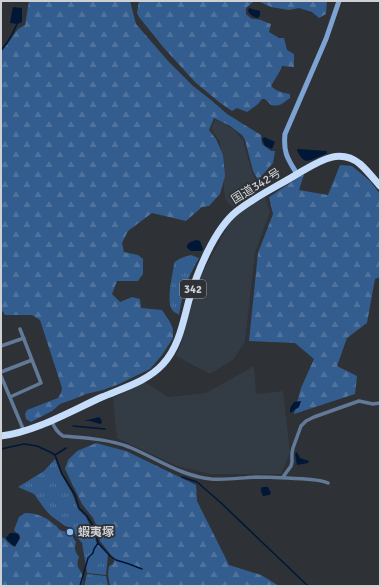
<svg xmlns="http://www.w3.org/2000/svg" width="381" height="587" viewBox="0 0 381 587" font-family="Signika,'Noto Sans JP',sans-serif">
<style>
.built{fill:#333b44}
.grass{fill:url(#grass-tufts)}
.forest{fill:url(#forest-firs)}
.water{fill:#001737}
.lines{fill:none;stroke-linecap:round;stroke-linejoin:round}
.stream{stroke:#001737;stroke-width:1.5}
.street{stroke:#627a97;stroke-width:3.5}
.secondary{stroke:#7ca3d2;stroke-width:5}
.highway{stroke:#c5dcfa;stroke-width:7}
.poi-dot{fill:#87bbfb;stroke:#2e3136;stroke-width:1.5}
.labels{text-anchor:middle;stroke-width:3.5;stroke-linejoin:round;paint-order:stroke}
.shield{fill:#2e3136;stroke:#9fa1a5;stroke-width:1}
.shield-label{font-size:11px;font-weight:bold;fill:#cfd1d4}
.street-label{font-size:12px;fill:#cfd1d4;stroke:#2e3136}
.poi-label{font-size:12px;font-weight:bold;fill:#cfd1d4;stroke:#2e3136;text-anchor:start}
</style>
<defs>
<pattern id="grass-tufts" width="24" height="20" patternUnits="userSpaceOnUse"><rect width="24" height="20" fill="#345d8f"/><path d="M3 7l-1-3M5 7V3M7 7l1-3M15 17l-1-3M17 17v-4M19 17l1-3" fill="none" stroke="#50739e"/></pattern>
<pattern id="forest-firs" width="22" height="20" patternUnits="userSpaceOnUse"><rect width="22" height="20" fill="#345d8f"/><path d="M5 1l3.5 6h-7zM16 11l3.5 6h-7z" fill="#50739e"/></pattern>
</defs>
<rect width="100%" height="100%" fill="#2e3136"/>
<path class="built" d="M215,120L221,122L233,129L243,140L252,173L261,190L232,207L225,199L220,142L211,129Z
M265,197L270,212L255,253L245,342L233,360L210,374L176,356L183,337L196,289L202,274L230,222L241,212Z
M254,366L256,394L283,391L290,453L281,474H210L177,466L117,438L113,398L130,390L145,382L168,397L206,393Z"/>
<path class="grass" d="M191,255L199,258C188,276 182,295 179,315C177,313 175,313 173,311C165,302 173,275 174,263C179,258 184,257 191,255Z
M55,459L60,472L72,493L78,509L86,517L95,537L96,542L108,554L106,575L87,573L82,543L76,536L72,528L65,526L50,515L44,508L34,494L18,487L44,471Z
M87,574L106,576L108,586H84Z"/>
<path class="forest" d="M29,1H130L136,24L168,61L193,86L211,100L227,114L261,135L262,144L271,151H275L273,163L258,180L253,171L245,140L242,135L230,126L214,118L209,130L216,139L223,155L225,176L220,194L209,206L202,207L186,221L152,213L128,231L122,243L124,252L138,255L143,259V274L138,281H117L112,294L120,302L132,297L140,299L141,308L162,310L170,322L173,329V338L162,355L150,369L119,384L103,390L86,394L74,399L60,404L52,411L31,422L26,419L25,414L27,410L58,398L61,393L62,388L40,320L32,315H5L1,309V52L6,46L18,29L25,25Z
M139,1H253L252,3L246,8V14C253,21 253,18 261,20C264,21 267,23 271,24L269,32L279,38H284L287,50L294,54V67L282,66L281,69L271,86C276,91 282,93 290,94V98C282,103 281,107 271,105L265,99H262L258,104L247,112L237,108L232,111L219,102L195,82L164,48L139,17L137,13Z
M258,1H327L326,14L319,18L312,12L299,8L289,10L271,7Z
M340,165L352,166L370,181L380,194V277L375,279L367,323L347,338L337,366L357,376L355,394L294,414L301,388L314,359L295,343L249,341L258,253L273,214L269,197L304,174L299,190L328,195Z
M96,443L126,451L196,485L197,501L229,565L261,575L279,586H110L108,575L109,566C113,564 115,563 114,558L111,555L100,541L99,531L93,518L82,504L65,469L68,460L77,451Z
M25,513C37,513 46,517 55,525C57,526 58,529 60,530C63,532 69,531 71,534C73,536 74,540 76,542C74,548 75,552 79,557C74,570 83,569 83,579C83,582 82,584 81,586H1V537C7,538 8,545 15,547L18,542L20,536C19,533 16,533 14,530L19,517Z"/>
<path class="water" d="M13,7L22,8V22L17,24L10,23L12,11Z
M249,8L260,11V15L258,18C253,17 250,15 248,11Z
M264,137L275,142L272,149L265,146L262,139Z
M298,149L326,151L327,152L326,154C312,158 305,169 297,150Z
M196,240L200,241L203,249L202,251H191L187,248V245L190,242Z
M301,401L299,407L290,413V408L294,402Z
M99,417L101,419L102,423L100,424L90,421H84Z
M297,452L300,458L309,461L308,463L297,465L295,454Z
M262,487H268L271,493L269,495L263,496C261,492 260,490 262,487Z
M10,533H14L18,534L20,538L15,546H14L7,540L6,538Z"/>
<g class="lines">
<path class="stream" d="M1,50C8,43 13,33 17,24
M73,426L105,429
M1,449L24,444L37,446L50,452L55,455L62,474L75,495L79,508L87,516L95,529L98,543L94,549L93,553L88,558L80,586
M55,455L66,448
M182,477L197,482L220,502L308,586
M98,543L110,556L116,560L129,564L142,569"/>
<path class="street" d="M1,346L24,338
M1,372L32,360
M1,376L24,431
M10,397L41,383L20,329
M52,421C54,428 57,432 63,436C85,438 108,439 129,447C156,458 181,476 211,479C226,480 241,478 256,477C272,477 288,478 305,479C313,480 321,480 328,483
M283,477L291,466L292,462V453L293,448L301,426L306,421L314,417L359,401L373,404L380,403"/>
<path class="secondary" d="M297,174C288,159 283,153 285,134L326,39L339,1"/>
<path class="highway" d="M1,436C35,432 71,411 102,397C123,388 148,381 163,364C179,347 183,322 189,300C197,273 214,229 237,211C256,196 278,186 299,173C318,162 339,147 360,164C367,170 374,179 380,186"/>
</g>
<circle class="poi-dot" cx="70" cy="532" r="4"/>
<g class="labels">
<rect class="shield" x="180" y="280" width="26" height="18" rx="3"/>
<g class="shield-label">
<text x="193" y="293">342</text>
</g>
<g class="street-label">
<text transform="translate(256 186) rotate(-32)" y="4">国道342号</text>
</g>
<g class="poi-label">
<text x="78" y="536">蝦夷塚</text>
</g>
</g>
<rect width="381" height="587" fill="none" stroke="#cfd1d4" stroke-width="4"/>
</svg>
